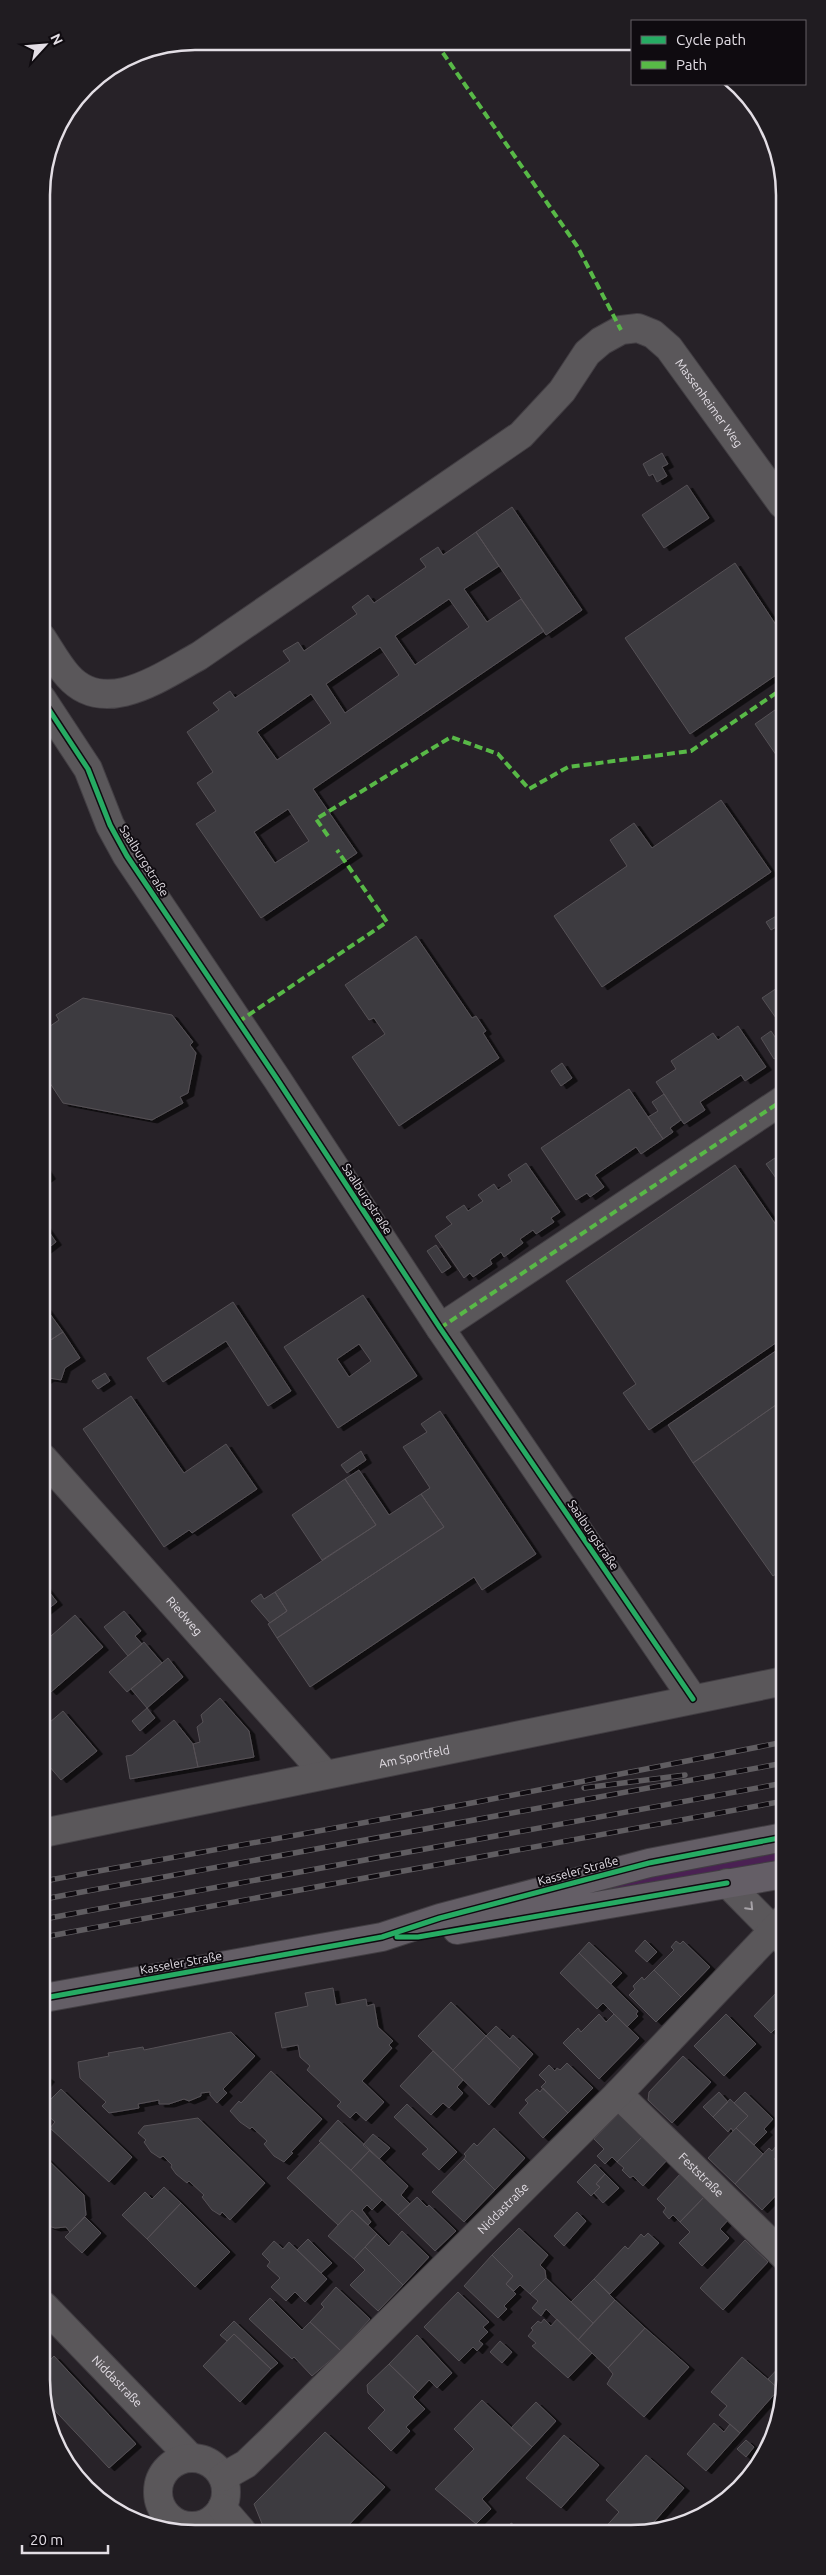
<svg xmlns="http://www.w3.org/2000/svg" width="826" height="2575" viewBox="0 0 826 2575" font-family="Ubuntu,sans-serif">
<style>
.green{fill:#4a2153}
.building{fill:#3e3a3f;stroke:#555156;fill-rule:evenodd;filter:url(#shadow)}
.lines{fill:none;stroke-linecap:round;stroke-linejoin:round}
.minor-casing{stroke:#423e43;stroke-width:30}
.secondary-casing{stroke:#423e43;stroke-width:30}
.minor{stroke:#5a575a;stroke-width:28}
.secondary{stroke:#645e66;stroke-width:28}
.rail-casing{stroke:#605d61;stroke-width:5.5}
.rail{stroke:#0f0b10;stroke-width:4;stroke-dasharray:11;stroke-linecap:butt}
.quiet{stroke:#58b947;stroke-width:4;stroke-dasharray:8 4;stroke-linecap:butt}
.cycleway-casing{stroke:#0f0b10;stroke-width:8}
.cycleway{stroke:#26ab63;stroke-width:5}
.oneway{stroke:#a5a1a6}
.labels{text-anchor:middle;stroke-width:4;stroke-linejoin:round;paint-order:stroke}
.street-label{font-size:12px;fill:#e3dee5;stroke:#0f0b10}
.rim{fill:none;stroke:#e3dee5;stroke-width:2.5}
</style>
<defs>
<filter id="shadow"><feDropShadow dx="5.5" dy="3" stdDeviation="0" flood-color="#0009"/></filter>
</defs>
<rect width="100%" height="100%" fill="#272228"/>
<path class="green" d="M784,1851V1860L614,1889L612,1885L672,1870Z"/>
<path class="building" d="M662,453L668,464L662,467L667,476L657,482L653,474L649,476L643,464Z
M687,485L709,518L664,548L642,515Z
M512,507L582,610L546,635L476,532Z
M476,532L499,566L464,589L487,622L521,599L544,631L313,789L357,853L261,918L196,824L216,811L197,783L213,772L187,732L219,710L213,703L230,691L235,698L290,661L283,651L298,642L304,651L357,614L352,607L368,595L374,603L426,567L420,559L438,547L443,555ZM449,599L469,627L415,665L395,636ZM380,647L399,675L345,713L326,684ZM311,694L331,723L277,760L257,732ZM288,809L309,841L275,863L254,832Z
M735,563L782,634V671L690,734L625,638Z
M782,705L783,765L755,724Z
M721,800L771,872L602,987L554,916L627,866L610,840L634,823L652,848Z
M778,915L783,923L771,930L766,922Z
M416,936L472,1018L476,1016L486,1031L483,1033L499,1058L399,1126L352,1057L385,1034L374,1018L369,1020L345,985Z
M783,984V1028L762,998Z
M83,998L172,1015L193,1042L190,1045L196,1053L188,1093L180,1097L183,1103L152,1120L63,1103L44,1074L48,1071L43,1064V1031L59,1020L56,1015Z
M738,1026L766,1067L745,1081L741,1075L700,1102L705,1110L684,1124L656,1082L676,1069L671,1061L713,1033L718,1040Z
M771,1031L783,1049V1053L774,1059L761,1038Z
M562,1063L572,1078L561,1086L551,1071Z
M629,1089L663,1139L641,1154L636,1147L595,1175L604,1187L590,1197L587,1193L576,1200L541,1148Z
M664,1094L681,1120L670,1128L673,1132L663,1139L648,1117L658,1111L652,1102Z
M778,1156L783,1164V1188L766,1164Z
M526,1163L560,1212L551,1218L554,1222L536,1234L533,1230L520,1239L523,1243L504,1257L501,1252L490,1260L492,1264L473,1277L470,1273L464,1278L435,1236L452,1224L446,1217L464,1205L468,1211L483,1201L478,1195L494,1184L498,1190L512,1181L508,1175Z
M43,1165L50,1176L43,1181Z
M735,1165L783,1235V1338L649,1430L623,1393L636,1384L566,1281Z
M43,1223L56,1242L43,1252Z
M436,1245L451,1267L442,1273L427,1251Z
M363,1295L417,1376L338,1428L284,1347ZM359,1344L371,1361L349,1377L337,1359Z
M233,1302L291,1391L268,1406L226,1341L163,1382L147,1358Z
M45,1307L63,1332L43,1345V1309Z
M63,1332L80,1358L65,1368L61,1380L49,1378L43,1382V1345Z
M783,1346V1400L693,1463L668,1425Z
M105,1373L110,1381L98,1389L92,1381Z
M131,1396L184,1473L226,1444L257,1489L192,1533L189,1530L164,1547L83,1429Z
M783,1400V1569L773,1576L693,1463Z
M440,1411L536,1554L482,1590L474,1577L310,1687L277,1638L444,1527L421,1494L430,1488L403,1447L427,1432L421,1424Z
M361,1451L366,1460L347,1473L341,1465Z
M359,1470L389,1515L421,1494L444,1527L277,1638L268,1624L287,1611L275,1592L376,1525L345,1479Z
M345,1479L376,1525L322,1560L292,1515Z
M43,1584L57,1602L43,1613Z
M275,1592L287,1611L270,1623L251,1601L261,1594L264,1599Z
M124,1611L141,1631L135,1636L142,1644L128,1656L104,1627Z
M75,1615L103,1647L51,1692L43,1684V1643Z
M144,1642L162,1663L127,1692L109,1672Z
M168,1658L183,1677L147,1708L131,1689Z
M220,1698L249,1731L254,1757L198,1767L193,1744L200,1742L197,1727L203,1722L201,1715Z
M147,1708L155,1718L140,1731L132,1721Z
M63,1711L97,1751L61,1780L43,1759V1728Z
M174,1720L193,1744L198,1767L130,1779L126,1756L132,1755Z
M645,1940L657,1952L647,1962L635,1951Z
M676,1941L680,1944L683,1941L710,1967L681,1997L654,1970L674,1950L671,1947Z
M589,1942L622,1973L611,1984L579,1953Z
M579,1953L638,2011L636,2014L638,2016L627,2027L603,2003L597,2009L560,1973Z
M654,1970L681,1997L656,2022L629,1995L635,1989L633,1986L642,1977L644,1980Z
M333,1988L336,2005L366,1999L367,2006L374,2004L378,2027L393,2041L389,2045L392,2048L362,2081L384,2102L366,2121L356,2112L350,2118L337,2106L341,2102L307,2070L310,2066L300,2057L298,2045L282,2048L275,2013L308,2006L305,1993Z
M780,1989L784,1992V2020L771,2033L754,2016Z
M451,2002L486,2036L453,2070L418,2036Z
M599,2014L606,2022L614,2014L639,2038L599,2079L563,2043L578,2028L581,2032Z
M726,2014L756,2044L724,2076L694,2046Z
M496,2026L510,2039L513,2035L533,2054L520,2069L486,2036Z
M231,2032L255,2056L223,2089L227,2093L217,2103L210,2095V2092L201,2093V2096L189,2101L184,2099L169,2104H159V2100L138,2104L139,2108L109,2113L102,2106L106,2102L80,2078L78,2062L109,2056L108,2053L143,2047L144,2050Z
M486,2036L520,2069L489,2105L453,2070Z
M433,2051L463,2080L457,2087L463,2093L449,2108L443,2103L431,2115L400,2086Z
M683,2056L711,2082L672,2123L648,2100L649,2092Z
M567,2063L593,2088L568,2113L541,2087L546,2082L539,2075L549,2065L555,2071L557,2068L560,2070Z
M271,2071L322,2119L291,2152L293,2153L284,2162L274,2156L264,2144L267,2141L252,2127L250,2129L240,2122L230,2111L239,2101L241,2103Z
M44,2075L49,2079L44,2085Z
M543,2088L568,2113L543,2138L519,2113L528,2103L525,2100L537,2089L540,2092Z
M61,2089L132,2157L109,2182L50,2128L55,2122L44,2112V2106Z
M719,2092L728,2102L713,2117L703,2107Z
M745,2092L773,2119L764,2129L767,2132L754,2145L736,2128L748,2116L734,2103Z
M730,2099L748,2116L733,2131L731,2128L728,2132L713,2117Z
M407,2104L457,2152L439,2170L422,2154L428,2149L394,2117Z
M621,2111L644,2135L617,2162L612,2157L605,2164L597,2156L604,2149L594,2139Z
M198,2118L265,2183L230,2220L222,2212L220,2215L212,2210L202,2197L204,2195L189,2181L187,2183L176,2174L171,2167L172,2165L163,2156L160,2158L151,2152L144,2142L146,2140L138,2133L144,2126Z
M338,2120L370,2150L351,2170L319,2141Z
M494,2128L525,2158L495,2190L464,2159L466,2156L464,2154L474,2143L477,2146Z
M736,2128L763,2154L735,2184L708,2158Z
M373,2134L390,2148L379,2159L363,2145Z
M644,2135L669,2158L643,2186L633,2176L630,2178L622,2170L624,2168L617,2162Z
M321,2142L382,2200L372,2210L367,2205L362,2210L371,2222L368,2225L352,2210L338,2225L287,2178Z
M776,2146L782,2151L774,2159L784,2169L781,2178L784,2181V2187L762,2210L735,2184L769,2148L772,2151Z
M370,2150L408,2186L401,2195L410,2204L398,2215L351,2170Z
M44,2156L84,2195L86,2215L70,2232L66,2227L55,2228L48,2226V2220H45L44,2217Z
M464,2159L495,2190L464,2222L432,2192Z
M595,2164L605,2174L596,2184L600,2187L591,2196L577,2182Z
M681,2173L705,2196L680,2222L673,2215L669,2219L663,2212L666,2208L657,2199Z
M605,2174L619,2188L603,2203L594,2193L600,2187L596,2184Z
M164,2187L181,2203L147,2239L122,2215L145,2192L152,2199Z
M705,2196L729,2219L720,2229L729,2238L702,2266L679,2243L690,2232L680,2222Z
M417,2197L427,2207L429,2205L456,2231L435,2251L398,2215Z
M181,2203L230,2252L195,2287L147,2239Z
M352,2210L377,2234L354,2259L328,2236Z
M577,2212L586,2221L564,2246L554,2236Z
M85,2217L101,2233L82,2253L65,2237Z
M519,2228L548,2255L540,2265L545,2270L546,2278L530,2294L520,2285L514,2291L506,2284L513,2276L492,2255Z
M402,2231L429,2257L403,2285L365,2247L377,2234L389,2246Z
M648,2233L659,2243L610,2294L594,2279L625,2246L628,2249L641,2234L644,2237Z
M308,2239L332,2263L321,2273L297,2250Z
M745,2240L768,2262L723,2310L700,2288Z
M274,2241L283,2249L289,2242L327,2279L305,2302L295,2292L286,2301L271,2287L280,2278L267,2266L270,2262L262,2254Z
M365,2247L403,2285L378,2311L350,2285L365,2270L354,2259Z
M492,2255L513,2276L506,2284L516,2294L504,2306L507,2309L498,2318L464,2286Z
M546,2278L593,2323L578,2340L546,2309L541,2316L532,2308L538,2301L530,2294Z
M594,2279L615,2300L593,2323L571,2302Z
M336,2287L370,2319L341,2351L310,2322L324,2307L321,2304Z
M458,2292L489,2322L483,2327L488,2332L479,2341L483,2344L477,2351L473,2347L459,2361L424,2327Z
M270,2298L302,2330L310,2322L341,2351L312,2376L294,2357L292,2359L249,2319Z
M615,2300L645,2328L608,2368L578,2340Z
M544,2319L551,2326L557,2319L592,2353L568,2378L532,2346L536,2343L528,2336L533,2330L531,2328L538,2321L541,2323Z
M234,2321L278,2363L271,2369L234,2334L227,2341L220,2335Z
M645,2328L689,2367L644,2417L607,2384L613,2374L608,2368Z
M234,2334L271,2369L240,2402L203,2366Z
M417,2335L452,2373L437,2388L429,2380L418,2392L389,2364Z
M500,2341L512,2352L502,2363L490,2352Z
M54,2356L136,2444L109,2468L44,2399V2366Z
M742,2357L779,2389L740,2433L719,2415L727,2406L711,2392Z
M784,2362V2387L780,2391L768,2379Z
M389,2364L418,2392L413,2397L425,2409L406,2427L410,2431L391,2451L368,2428L385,2410L368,2393L367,2385Z
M482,2400L532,2447L482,2499L491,2509L476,2524L435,2489L474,2449L454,2429Z
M536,2402L556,2421L532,2447L511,2428Z
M714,2423L724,2432L730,2424L740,2433L706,2471L687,2454Z
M325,2432L385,2487L343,2531H265L254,2504Z
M564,2435L599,2465L561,2508L526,2478Z
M746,2440L754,2447L746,2457L737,2449Z
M646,2455L684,2488L646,2531H602L619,2512L606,2500Z
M511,2523L524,2531H507Z"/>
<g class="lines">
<defs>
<g id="minor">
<path id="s1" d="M42,638C50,650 58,665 68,676C105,718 162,676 199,656L521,435L562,391L587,353L601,341L621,330L638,328L653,334L669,348L782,504"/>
<path d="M42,699L88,769L110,825L127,856L277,1079L440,1328L693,1699"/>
<path d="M440,1328L783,1100"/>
<path id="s2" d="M43,1458L325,1774"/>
<path id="s3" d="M43,1833L784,1681"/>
<path d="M727,1883L784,1941"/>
<path id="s4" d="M618,2094L784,2256"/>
<path id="s5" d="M44,2306L189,2456"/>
<circle cx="192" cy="2492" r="34"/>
<path id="s6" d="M223,2477L246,2464L270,2441L618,2094L784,1919"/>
<path d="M222,2508L242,2531"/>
</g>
<path id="secondary" d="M457,1930L784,1874
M44,1998L382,1937L440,1918L649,1863L784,1837"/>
</defs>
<use href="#minor" class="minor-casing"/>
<use href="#secondary" class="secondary-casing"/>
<use href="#minor" class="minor"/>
<use href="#secondary" class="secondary"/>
<defs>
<path id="rail" d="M584,1788L685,1775
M44,1881L477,1802L784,1742
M44,1899L784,1763
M44,1919L784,1783
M44,1937L784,1801"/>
</defs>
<use href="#rail" class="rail-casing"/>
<use href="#rail" class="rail"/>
<path class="quiet" d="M436,43L577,246L621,330
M328,836L316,819L451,737L498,754L529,789L568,767L691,751L782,689
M238,1022L387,922L337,850
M440,1328L783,1100"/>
<defs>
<path id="cycleway" d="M42,699L88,769L110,825L127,856L277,1079L440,1328L693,1699
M397,1937H418L727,1883
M44,1998L382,1937L440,1918L649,1863L784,1837"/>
</defs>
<use href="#cycleway" class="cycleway-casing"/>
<use href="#cycleway" class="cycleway"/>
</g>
<defs><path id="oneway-chevron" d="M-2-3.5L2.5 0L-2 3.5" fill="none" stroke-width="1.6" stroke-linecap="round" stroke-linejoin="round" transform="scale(1.25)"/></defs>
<use class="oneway" href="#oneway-chevron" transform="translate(750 1907) rotate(46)"/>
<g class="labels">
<g class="street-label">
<text dy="4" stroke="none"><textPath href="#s1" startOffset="851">Massenheimer Weg</textPath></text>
<text transform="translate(144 861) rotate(58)" y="4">Saalburgstraße</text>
<text transform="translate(367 1199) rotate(57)" y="4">Saalburgstraße</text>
<text transform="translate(593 1535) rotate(56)" y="4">Saalburgstraße</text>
<text dy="4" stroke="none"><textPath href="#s2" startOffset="212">Riedweg</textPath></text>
<text dy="4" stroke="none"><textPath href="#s3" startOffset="379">Am Sportfeld</textPath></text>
<text transform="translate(578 1871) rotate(-15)" y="4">Kasseler Straße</text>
<text transform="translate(181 1963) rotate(-10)" y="4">Kasseler Straße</text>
<text dy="4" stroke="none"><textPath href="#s4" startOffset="116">Feststraße</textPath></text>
<text dy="4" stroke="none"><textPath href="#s6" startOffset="389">Niddastraße</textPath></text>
<text dy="4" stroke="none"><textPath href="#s5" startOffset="105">Niddastraße</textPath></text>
</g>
</g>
<path d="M0 0H826V2575H0ZM195 50H631A145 145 0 0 1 776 195V2380A145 145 0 0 1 631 2525H195A145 145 0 0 1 50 2380V195A145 145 0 0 1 195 50Z" fill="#201c21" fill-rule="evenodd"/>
<path class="rim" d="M195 50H631A145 145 0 0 1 776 195V2380A145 145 0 0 1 631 2525H195A145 145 0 0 1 50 2380V195A145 145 0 0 1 195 50Z"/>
<rect x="631" y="20" width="175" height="65" fill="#0f0b10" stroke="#645f65"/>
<rect x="641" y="36" width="25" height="8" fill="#26ab63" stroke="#645f65"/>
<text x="676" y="45" font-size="15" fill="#e3dee5">Cycle path</text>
<rect x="641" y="61" width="25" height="8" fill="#58b947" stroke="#645f65"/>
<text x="676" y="70" font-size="15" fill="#e3dee5">Path</text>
<g transform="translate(45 45) rotate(64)" stroke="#0f0b10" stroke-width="4" paint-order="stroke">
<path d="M0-4L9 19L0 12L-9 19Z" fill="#e3dee5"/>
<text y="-8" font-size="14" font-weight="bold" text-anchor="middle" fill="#e3dee5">N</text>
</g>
<path d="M22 2545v8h86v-8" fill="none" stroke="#e3dee5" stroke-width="2.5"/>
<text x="30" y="2545" font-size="15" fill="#e3dee5" stroke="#0f0b10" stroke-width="4" paint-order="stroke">20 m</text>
</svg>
